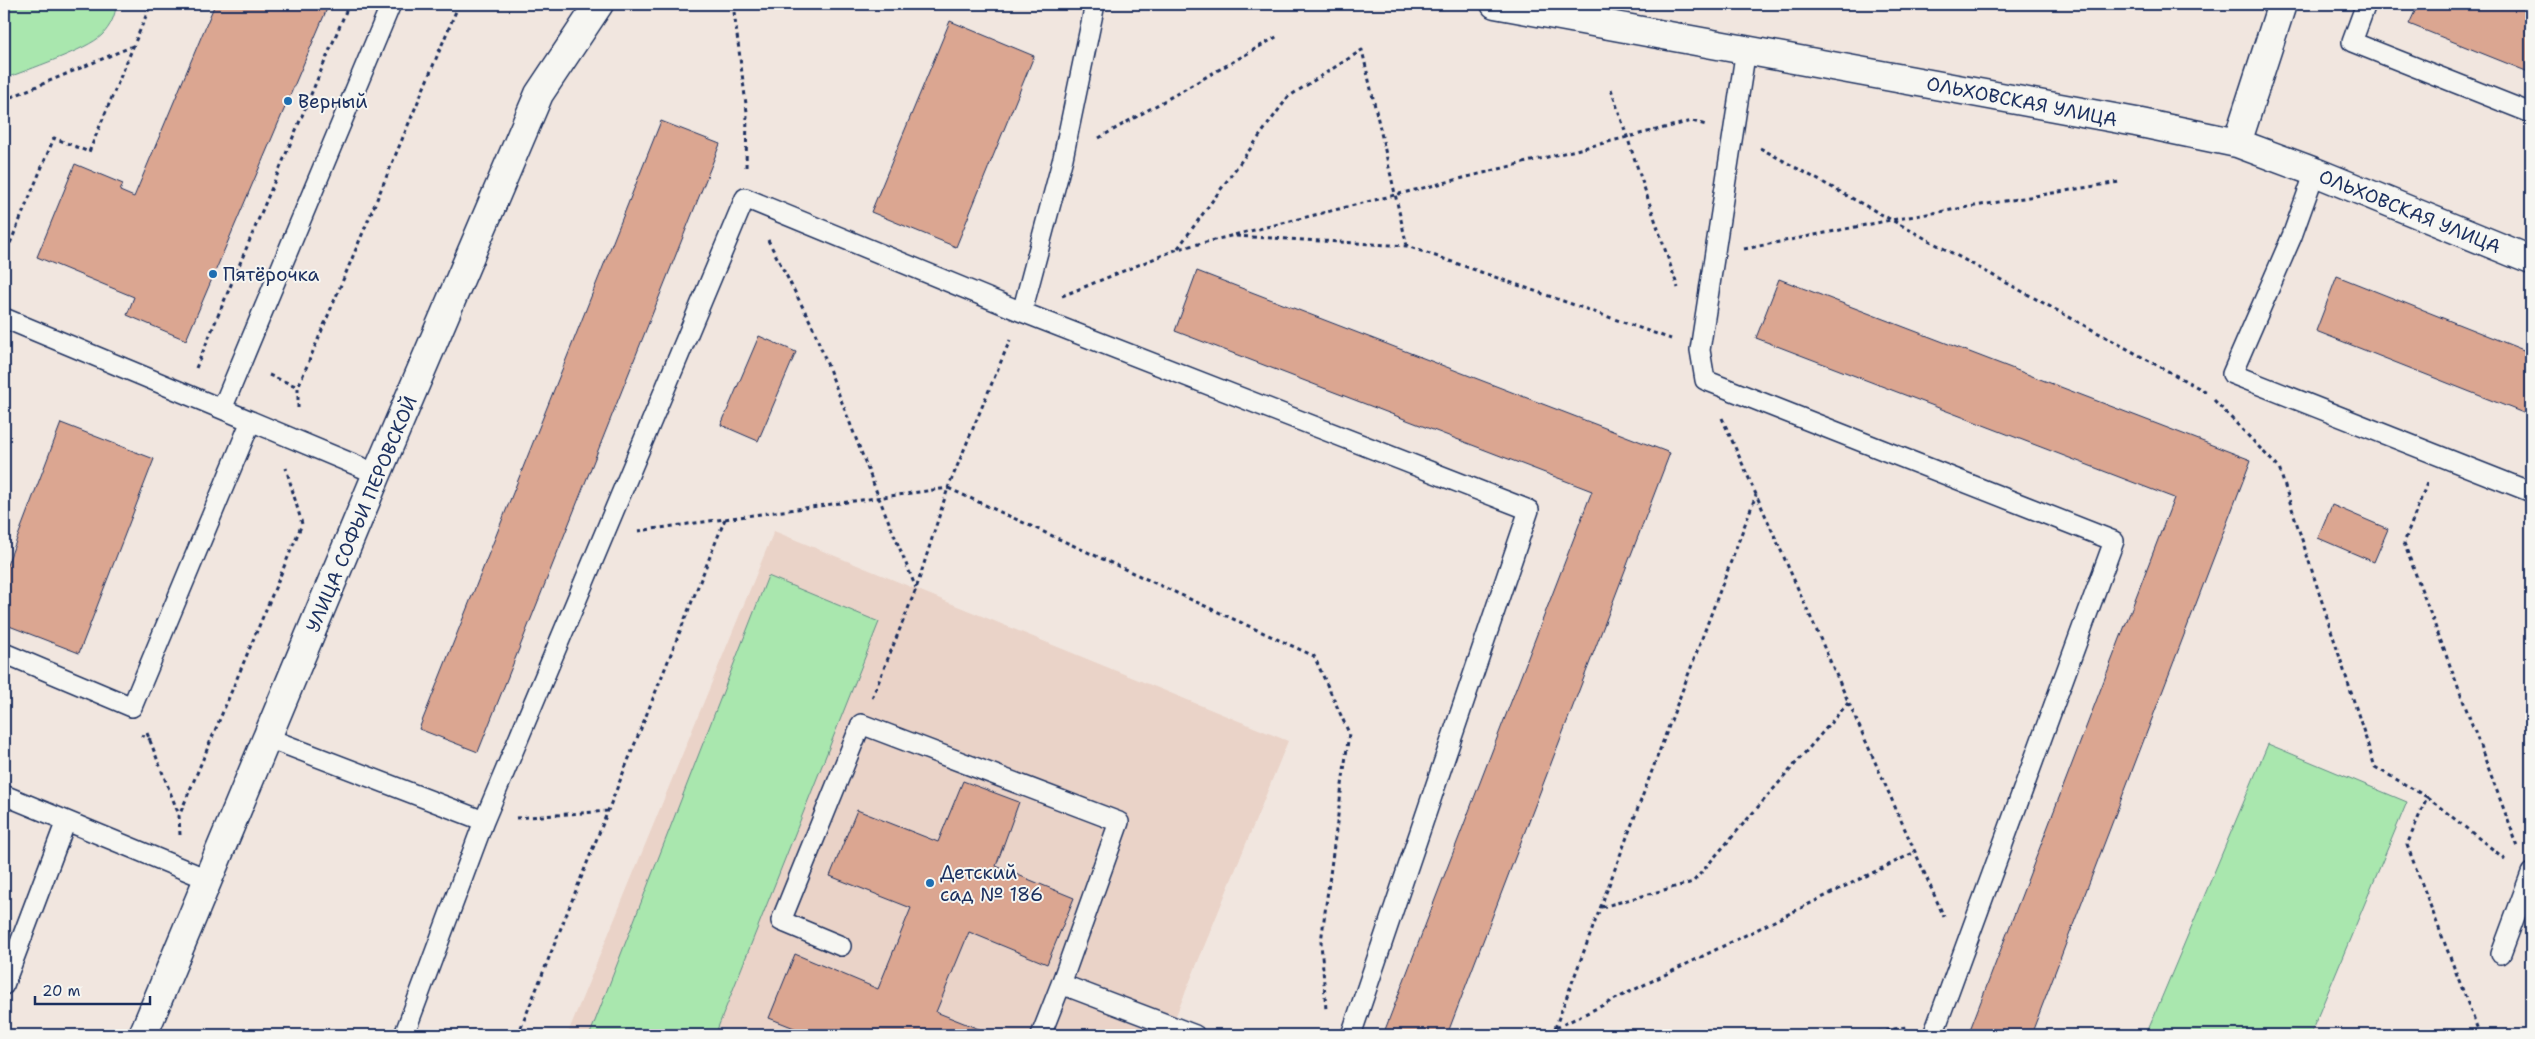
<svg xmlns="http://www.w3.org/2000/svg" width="2535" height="1039" viewBox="0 0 2535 1039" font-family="'Shantell Sans',sans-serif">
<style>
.built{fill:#ead3c8}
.green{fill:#a9e7ae;stroke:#628b86}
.building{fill:#dba691;stroke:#1b2f5e}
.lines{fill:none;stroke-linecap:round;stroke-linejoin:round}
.service-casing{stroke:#1b2f5e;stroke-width:22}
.tertiary-casing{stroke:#1b2f5e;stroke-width:31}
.path{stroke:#1b2f5e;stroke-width:3;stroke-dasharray:4 4;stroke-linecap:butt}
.service{stroke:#f6f6f2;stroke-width:19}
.tertiary{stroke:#f6f6f2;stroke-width:28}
.poi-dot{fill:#1f6fb2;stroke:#f6f6f2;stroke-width:2}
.labels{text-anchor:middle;stroke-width:4;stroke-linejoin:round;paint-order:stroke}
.poi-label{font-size:19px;fill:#1b2f5e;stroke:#f6f6f2;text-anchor:start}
.street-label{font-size:19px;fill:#1b2f5e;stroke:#f6f6f2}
</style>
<rect width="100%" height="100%" fill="#f1e6df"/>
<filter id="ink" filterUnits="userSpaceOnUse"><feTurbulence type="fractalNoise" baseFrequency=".02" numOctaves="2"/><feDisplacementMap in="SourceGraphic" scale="10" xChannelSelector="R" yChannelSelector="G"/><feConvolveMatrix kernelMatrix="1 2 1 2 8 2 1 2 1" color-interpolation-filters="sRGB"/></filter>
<g filter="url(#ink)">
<path class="built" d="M774,531L1288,741L1168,1035H567Z"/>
<path class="green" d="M4,4H116C116,15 110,27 102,35C87,50 26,70 4,79Z
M768,576L879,622L715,1035L590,1034Z
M2268,744L2407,802L2310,1035H2146Z"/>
<path class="building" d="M215,4H329L186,340L127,315L134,297L37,257L75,164L123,184L120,191L134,197Z
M2409,4H2531V73L2409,24L2417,7Z
M950,21L1034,56L956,247L871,212Z
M661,121L720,144L478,752L419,729Z
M1197,271L1670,453L1447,1035H1383L1592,491L1175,331Z
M2337,276L2531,353V416L2316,331Z
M1779,279L2251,460L2031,1035H1968L2174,498L1756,338Z
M759,336L796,352L758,441L721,425Z
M61,423L154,459L79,653L4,624V573Z
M2332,505L2388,529L2374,562L2318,538Z
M963,781L1019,802L996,866L1074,898L1047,964L969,932L936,1012L994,1035H812L769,1018L795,954L878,989L911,908L830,876L857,810L938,842Z"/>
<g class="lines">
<defs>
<path id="service" d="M1095,4L1063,158L1022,312L1529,510L1351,1035
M2366,4L2352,42L2531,113
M1746,49L1700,350L1705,380L2114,541L1933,1035
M2315,172L2292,236L2232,374L2531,492
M4,318L222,409
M377,474L222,409L391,4
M4,653L132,707L251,421
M268,738L484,821L745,198L1022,312
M4,795L207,879
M841,946L781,921L861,724L1119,822L1061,984
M2501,954L2531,873
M4,985L66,821
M404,1035L484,821
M1041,1035L1061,984L1195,1035"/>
<path id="tertiary" d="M1495,4L2136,122L2237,143L2315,172L2531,260
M2237,143L2282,4
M143,1035L377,474L539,94L599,4"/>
</defs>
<use href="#service" class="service-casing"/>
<use href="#tertiary" class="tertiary-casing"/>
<path class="path" d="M733,4L747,112L746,169
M1611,89L1678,288
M4,100L133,46
M1099,138L1278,36
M1760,148L2208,393
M1236,236L1407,246L1671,339
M768,240L812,325L879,498L916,588
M1178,248L1288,97L1362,50L1407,246
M1744,249L1891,220L2119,182
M4,258L54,138L89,152L151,4
M1062,296L1178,249L1692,121L1706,125
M196,368L349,4
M269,375L298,387
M2214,400L2279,468L2375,767L2427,797L2407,845L2480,1035
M298,408V387L459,4
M1722,418L1944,917
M2427,483L2404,543L2518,847
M638,531L948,488L1010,340
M872,698L916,589L948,488L1314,656L1349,733L1321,942L1326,1010
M147,733L179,815
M141,735L151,740
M2427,797L2505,859
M516,818L608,811
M180,835L179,816L302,524L286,468
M1602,907L1693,882L1848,703
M1555,1028L1756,495
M518,1035L725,519
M1542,1035L1915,852
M1862,1035L1906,1027"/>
<use href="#service" class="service"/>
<use href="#tertiary" class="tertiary"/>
</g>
</g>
<g class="poi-dot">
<circle cx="288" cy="101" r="5"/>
<circle cx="213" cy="274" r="5"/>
<circle cx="930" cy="883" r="5"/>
</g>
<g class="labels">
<g class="poi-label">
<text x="298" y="108">Верный</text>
<text x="223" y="281">Пятёрочка</text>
<text x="940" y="879">Детский<tspan x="940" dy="22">сад № 186</tspan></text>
</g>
<g class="street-label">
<text transform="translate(2022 101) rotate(11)" y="7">ОЛЬХОВСКАЯ УЛИЦА</text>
<text transform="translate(2410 211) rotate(22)" y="7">ОЛЬХОВСКАЯ УЛИЦА</text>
<text transform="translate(361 514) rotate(-67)" y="7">УЛИЦА СОФЬИ ПЕРОВСКОЙ</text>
</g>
</g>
<rect width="2535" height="1039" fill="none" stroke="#f6f6f2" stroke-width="20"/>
<rect x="10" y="10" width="2515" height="1019" fill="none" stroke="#1b2f5e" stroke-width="2" filter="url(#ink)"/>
<path d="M35 996v8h115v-8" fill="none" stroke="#1b2f5e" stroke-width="2.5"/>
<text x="42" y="996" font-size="15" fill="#1b2f5e" stroke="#f6f6f2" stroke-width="4" paint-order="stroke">20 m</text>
</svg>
